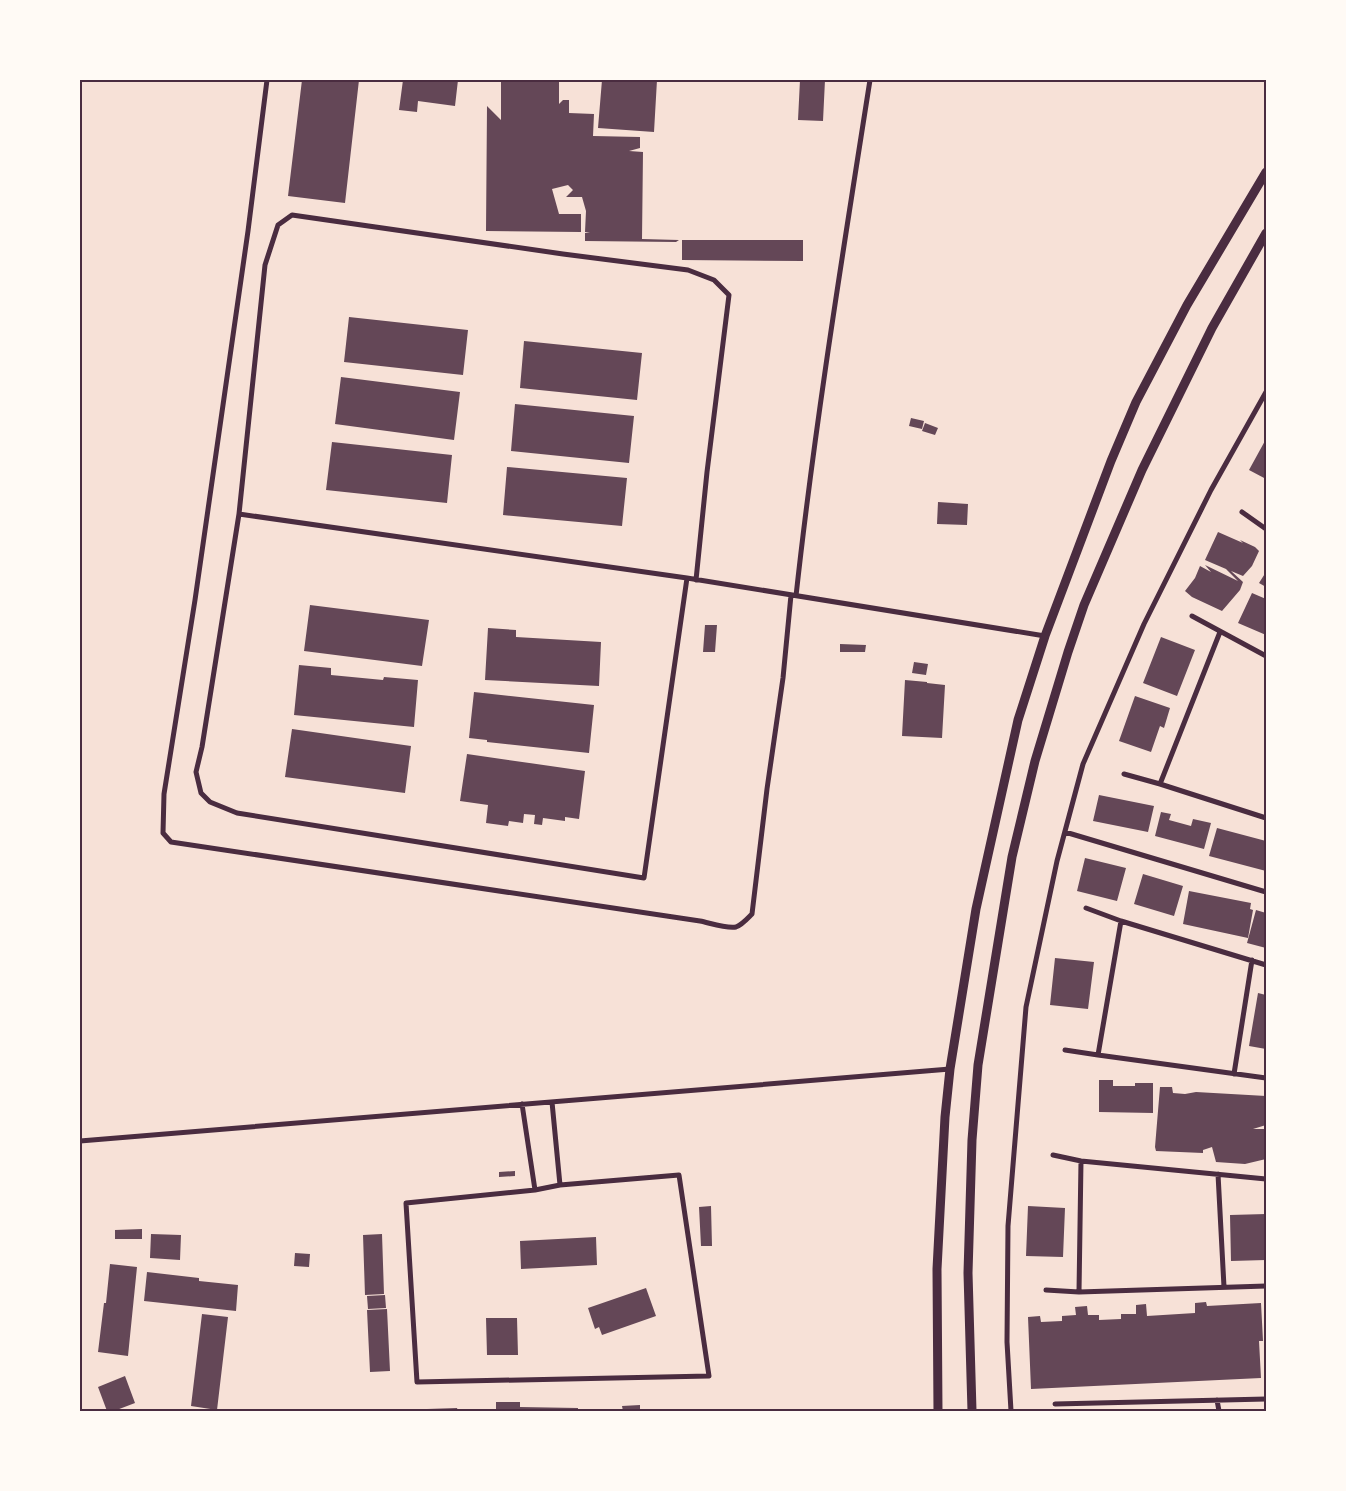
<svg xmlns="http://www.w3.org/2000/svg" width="1346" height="1491" viewBox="0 0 1346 1491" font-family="Lato,sans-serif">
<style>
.building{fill:#644757}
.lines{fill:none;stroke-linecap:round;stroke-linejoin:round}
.minor{stroke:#4a2c40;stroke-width:5}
.tertiary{stroke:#4a2c40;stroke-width:9}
.neatline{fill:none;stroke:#4a2c40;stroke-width:2}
</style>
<rect width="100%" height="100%" fill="#f7e1d7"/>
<path class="building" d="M302,80H359L345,203L288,196Z
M403,80H458L455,106L418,101L417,112L399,110Z
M501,80H559V104L563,100H569V113L594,114L593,136L640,137V148L629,151L643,152L642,239L679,240L676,242L585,241V233L590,232H585L586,211L582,197H566L573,190L568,185L552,189L559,214H581V232L486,231L487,106L501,120Z
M602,80H657L654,132L598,128Z
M800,80H825L823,121L798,120Z
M682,240H803V261L682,260Z
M349,317L468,330L463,375L344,362Z
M524,341L642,353L637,400L520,388Z
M341,377L460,392L454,440L335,424Z
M515,404L634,416L629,463L511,451Z
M911,418L924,421L922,429L909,426Z
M925,423L938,428L935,435L922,431Z
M1266,439V479L1249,470Z
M332,442L452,455L447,503L326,490Z
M507,467L627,478L622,526L503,515Z
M938,502L968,504L967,525L937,524Z
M1218,532L1243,543L1240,540L1255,547L1259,551L1252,566L1243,576L1231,571L1243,582L1240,590L1222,611L1192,597L1185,591L1195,578L1200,566L1211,572L1205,565L1238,581L1226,569L1205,560Z
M1266,572V587L1259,583Z
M1252,593L1266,599V635L1238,623Z
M310,605L429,620L422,666L304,651Z
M705,625H717L715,652H703Z
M488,628L516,630V637L601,642L599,686L485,680Z
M1161,637L1195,650L1177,696L1143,683Z
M840,644L866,645L865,652H840Z
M914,662L928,664L926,675L912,673Z
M299,665L331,668V675L383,680L384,677L418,680L414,727L294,715Z
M905,680L927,682V683L945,685L942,738L902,736Z
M474,692L594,705L589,753L487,742V740L469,738Z
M1135,696L1170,708L1164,728L1160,726L1151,752L1119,741Z
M292,729L411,746L405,793L285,777Z
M467,754L585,771L579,819L565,817V821L543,818L542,825L534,824L535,815L524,814L523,823L509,821L508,826L486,823L488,805L460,801Z
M1099,795L1154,806L1148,832L1093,821Z
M1161,812L1171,814L1169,820L1191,826L1193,819L1211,823L1204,849L1155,836Z
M1217,828L1266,841V871L1209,856Z
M1085,858L1126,868L1117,901L1077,891Z
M1143,874L1183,886L1174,916L1134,904Z
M1189,891L1251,903L1250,909L1253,910L1248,938L1183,924Z
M1256,910L1266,913V948L1247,943Z
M1055,958L1094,962L1088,1009L1050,1005Z
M1258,993L1266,995V1049L1249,1046Z
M1099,1080H1113V1086H1135V1083H1153V1113L1099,1112Z
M1160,1087H1172L1173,1093L1185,1094L1196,1092L1266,1096V1125L1253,1129H1266V1159L1245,1164L1216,1162L1212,1147L1203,1150V1153L1156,1151L1155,1147Z
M515,1171V1176L499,1177V1172Z
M711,1206L712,1246H701L699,1207Z
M1028,1206L1065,1208L1063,1257L1026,1256Z
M1266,1214V1260L1231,1261L1230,1215Z
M142,1229V1239H115V1230Z
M151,1234L181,1235L180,1260L150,1258Z
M382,1234L384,1294L365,1295L363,1235Z
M596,1237L597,1265L521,1269L520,1241Z
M295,1253L310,1254L309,1267L294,1266Z
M110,1264L137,1267L128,1356L98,1352L104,1303H106Z
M147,1272L199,1278V1281L238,1285L236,1311L144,1301Z
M646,1288L656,1316L602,1335L599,1327L595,1329L588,1308Z
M385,1295L386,1308L368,1309L367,1296Z
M1206,1302L1207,1306L1261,1303L1263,1341H1259L1261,1378L1031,1389L1028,1317L1040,1316L1041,1322L1062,1321V1316L1076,1315L1075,1307L1087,1306L1088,1315H1099V1320L1121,1319V1314H1136V1305L1146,1304L1147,1316L1195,1313V1303Z
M387,1309L390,1371L370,1372L367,1310Z
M202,1314L228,1317L217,1410L191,1406Z
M486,1318H517L518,1355H487Z
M125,1376L135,1403L114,1411H107L98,1387Z
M496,1402H520V1407L578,1408V1411H496Z
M640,1405V1411H623L622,1406Z
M457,1408L458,1411H427V1409Z"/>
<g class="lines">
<path class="minor" d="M267,80L248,231L195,600L164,794L163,833L171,842L700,921C710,923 727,929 736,927C742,925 747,919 752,914L767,789L783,678L791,595
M1242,512L1266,529
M239,514L687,578L1045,636
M687,578L644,878L237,813L210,802L201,793L196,772L202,747L239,514L265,265L278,225L292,215L563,254L688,270L714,280L729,295L707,472L696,580
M796,596C815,423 843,252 870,80
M1192,616L1266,656
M1220,632L1160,784L1266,818
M1124,774L1160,784
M1065,832L1266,892
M1086,908L1121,921L1266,965
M1065,1050L1098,1055L1266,1078
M1098,1055L1121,921
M1234,1074L1252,960
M552,1102L560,1185
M522,1104L535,1190
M80,1141L950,1069
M1053,1155L1081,1161L1266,1179
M1218,1174L1224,1287
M679,1175L709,1376L417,1382L406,1203L535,1190L560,1185Z
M1046,1290L1079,1292L1266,1286
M1079,1292L1081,1161
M1217,1400L1219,1411
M1055,1404L1266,1399
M1011,1411L1007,1342L1008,1226L1026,1007L1057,861L1083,764L1144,624L1211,490L1266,392"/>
<path class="tertiary" d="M938,1411L937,1269L945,1117L950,1069L976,909L1018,720L1045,636L1111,461L1136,402L1187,305L1266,172
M972,1411L968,1273L972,1140L978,1065L1012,857L1035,761L1068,652L1084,605L1142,470L1212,328L1266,233"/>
</g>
<rect width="1346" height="1491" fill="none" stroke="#fffaf5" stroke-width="162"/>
<rect x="81" y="81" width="1184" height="1329" class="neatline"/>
</svg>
